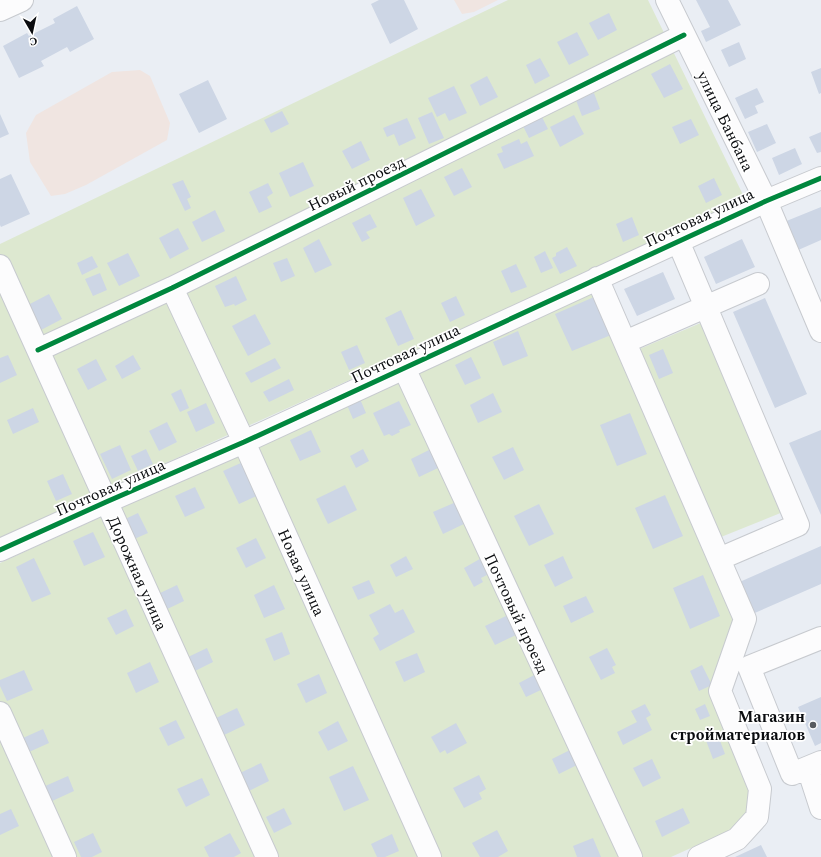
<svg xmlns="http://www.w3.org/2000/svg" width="821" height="857" viewBox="0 0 821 857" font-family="Spectral,serif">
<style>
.industrial{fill:#f0e5e1}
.green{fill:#dde8d0}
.building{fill:#cdd6e5}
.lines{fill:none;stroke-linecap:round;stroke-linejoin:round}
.minor-casing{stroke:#c7cacf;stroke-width:24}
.minor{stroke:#fcfcfd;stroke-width:22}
.cycleway-casing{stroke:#fff;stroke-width:8}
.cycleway{stroke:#00873e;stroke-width:5}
.poi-dot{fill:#585b5f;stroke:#fff;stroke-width:1.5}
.labels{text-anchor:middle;stroke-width:3.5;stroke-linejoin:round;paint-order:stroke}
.street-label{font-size:16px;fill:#0a0c0f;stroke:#fff}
.poi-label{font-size:16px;font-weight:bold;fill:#0a0c0f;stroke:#fff;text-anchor:end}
</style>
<rect width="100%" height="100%" fill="#eaeef4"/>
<path class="industrial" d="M454,0H498L474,12L462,14Z
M140,70L150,76L170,123L167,140L86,185L65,194L51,196L30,162L26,133L36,115L112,72Z"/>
<path class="green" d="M508,0H648L746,201L0,538V244Z
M597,291L735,615L709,691L749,790L747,813L731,830L671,857H0V563Z
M703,322L783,512L716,539L637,350Z"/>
<path class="building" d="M379,0H404L418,29L390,44L371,4Z
M696,0H728L741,25L706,42L701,31L710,27Z
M77,6L94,39L70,52L67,47L41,61L44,66L19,78L3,46L27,33L29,36L55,23L53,19Z
M609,13L617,30L598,40L589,23Z
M577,32L589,55L569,65L557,42Z
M739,42L746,59L729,67L721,50Z
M540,58L550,76L535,84L526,65Z
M670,64L683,89L664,98L651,74Z
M821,68V93L819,94L811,72Z
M487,76L498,97L480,106L470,85Z
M208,80L227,119L199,133L179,94Z
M454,86L467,113L449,121L445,113L437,117L428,98Z
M757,88L764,102L755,106L758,113L745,119L735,98Z
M594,93L600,109L582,116L576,100Z
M282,111L289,124L271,133L264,120Z
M432,112L444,138L429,144L418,118Z
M0,114L9,134L0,138Z
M574,115L584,134L560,147L550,127Z
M542,117L548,129L529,138L523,126Z
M407,118L416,138L399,146L394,134L387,137L383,128Z
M691,119L699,135L680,144L672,127Z
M767,124L776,143L757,152L748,132Z
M821,132V152L817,153L809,137Z
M519,139L521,144L527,141L534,156L504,169L497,154L503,152L501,147Z
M361,141L370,160L352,169L342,151Z
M795,148L802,164L779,175L772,158Z
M303,162L314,186L290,197L279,173Z
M462,168L472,187L454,196L444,177Z
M11,174L30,214L1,227L0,225V179Z
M714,178L722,195L706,203L698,186Z
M183,180L191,197L187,199L191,208L185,211L172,184Z
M268,183L273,193L267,197L272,207L259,213L249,192Z
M421,189L435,216L416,226L403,198Z
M821,207V240L796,251L784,222Z
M215,210L225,231L202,242L192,222Z
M370,214L377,227L366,232L370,238L362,242L352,223Z
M632,217L639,235L623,242L616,224Z
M178,228L189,249L170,259L159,238Z
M319,239L332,265L315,273L303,248Z
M742,239L755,267L716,284L704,257Z
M567,247L577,266L560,274L552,258L556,256V253Z
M545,251L553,268L541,273L534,257Z
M128,253L140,276L119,286L107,263Z
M92,256L98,267L82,275L77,263Z
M287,258L295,276L281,282L273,263Z
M516,264L527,287L511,293L501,271Z
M663,272L675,299L637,316L624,289Z
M100,273L107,290L93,296L85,279Z
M236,276L247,300L235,306L234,304L225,307L215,286Z
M49,294L62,319L41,330L28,305Z
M456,296L465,315L450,322L441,303Z
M594,297L611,335L572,351L555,314Z
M765,298L807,394L775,408L733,312Z
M401,310L414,339L398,346L385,318Z
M255,314L271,344L248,356L232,326Z
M518,331L528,356L503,366L493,342Z
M357,345L365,363L349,370L341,352Z
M663,349L673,373L659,379L649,355Z
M8,355L17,375L0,383V358Z
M133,355L141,369L122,379L115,366Z
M471,357L481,378L465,385L455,365Z
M275,358L281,368L251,383L245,373Z
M96,359L107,380L88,390L77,369Z
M289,379L294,390L269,402L263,392Z
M181,389L189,408L180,412L171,394Z
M493,393L502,412L478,423L470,405Z
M360,399L366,413L353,419L347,405Z
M399,401L411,425L399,430L400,432L392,436L389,434L384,436L373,413Z
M206,403L215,423L196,432L187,412Z
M33,408L39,422L13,434L7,420Z
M630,413L647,454L617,466L600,425Z
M167,422L177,442L159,451L149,431Z
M311,430L321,452L300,461L290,440Z
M821,430V515L789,443Z
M120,445L131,470L112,479L100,454Z
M513,447L524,470L504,480L492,457Z
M146,449L153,464L138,471L131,456Z
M363,449L369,461L356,468L350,456Z
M431,449L440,467L419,477L411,459Z
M243,462L259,495L239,504L223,471Z
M63,474L72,494L56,501L47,481Z
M345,485L357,510L328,524L316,499Z
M195,487L205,508L185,517L175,496Z
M665,495L683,536L653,549L635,508Z
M456,502L466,523L443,534L433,512Z
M539,504L554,534L529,546L514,516Z
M138,513L148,533L132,540L123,520Z
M93,532L105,557L84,566L73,541Z
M256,538L266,558L246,568L236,548Z
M821,546V584L750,615L735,584Z
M406,556L413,569L396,577L390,565Z
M485,556L493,572L481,578L483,582L474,587L464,568Z
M563,556L573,578L555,587L544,565Z
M34,558L51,594L32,602L16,567Z
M703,575L720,616L690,629L673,588Z
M369,580L375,593L358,600L352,587Z
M177,585L184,601L163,611L156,595Z
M274,585L285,609L264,618L254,595Z
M586,596L594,612L571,623L563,606Z
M390,604L395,613L403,609L415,632L380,651L373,638L379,634L369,615Z
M126,609L134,626L116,635L107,618Z
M506,616L516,635L495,645L485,626Z
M282,632L290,654L274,661L265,639Z
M207,648L213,662L193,672L186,658Z
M607,648L616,665L612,667L615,673L601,680L589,657Z
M417,653L425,672L404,682L395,662Z
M150,662L159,682L136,693L127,673Z
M702,665L712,685L699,691L690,671Z
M24,670L33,690L7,701L0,686V680Z
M538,673L545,688L526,697L519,683Z
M319,674L327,693L306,703L297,684Z
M821,697V743L815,746L798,707Z
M645,704L651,715L646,718L652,730L623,745L617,732L637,722L631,711Z
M705,704L710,716L700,720L695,709Z
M237,708L245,725L222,736L214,719Z
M176,720L185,738L168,746L159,728Z
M338,721L348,741L328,751L318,732Z
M456,723L467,743L447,754L445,750L440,753L431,737Z
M43,729L49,743L29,752L23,738Z
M716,730L725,754L713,759L704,735Z
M572,749L579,764L559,774L552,759Z
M652,759L661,778L643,787L633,768Z
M261,763L269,781L249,791L240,773Z
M353,766L369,800L344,811L329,777Z
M479,775L486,789L479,793L482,799L464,808L453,788Z
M68,776L74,791L50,802L43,787Z
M202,778L210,795L186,807L177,789Z
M284,808L292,824L274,833L266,817Z
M683,808L690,823L662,837L655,821Z
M11,809L19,826L0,835V814Z
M497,830L508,851L498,857H480L472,843Z
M93,833L102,852L92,857H81L74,842Z
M230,833L241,853L234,857H209L204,847Z
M392,834L399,851L385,857H377L371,844Z
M593,838L601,857H577L573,846Z
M761,845L767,857H735Z"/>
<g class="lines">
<defs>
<path id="minor" d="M667,0L766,201L821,331
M0,10L22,0
M678,241L798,525L719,559
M0,266L267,857
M597,278L745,619L720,691L760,789L757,817L737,839L699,857
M172,288L244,442L430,857
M625,342L758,284
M38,350L172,288L684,35
M404,368L631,857
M0,550L106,502L244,442L766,201L821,178
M821,638L749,667L792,774L821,762
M0,713L65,857
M808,768L821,808"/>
</defs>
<use href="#minor" class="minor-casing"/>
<use href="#minor" class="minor"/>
<defs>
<path id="cycleway" d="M38,350L172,288L684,35
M0,550L106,502L244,442L766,201L821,178"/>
</defs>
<use href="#cycleway" class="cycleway-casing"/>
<use href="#cycleway" class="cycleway"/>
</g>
<circle class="poi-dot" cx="813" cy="725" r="4"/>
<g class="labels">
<g class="street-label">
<text transform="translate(726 121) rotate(64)" y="6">улица Банбана</text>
<text transform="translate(356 183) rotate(-26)" y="6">Новый проезд</text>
<text transform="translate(699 217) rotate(-25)" y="6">Почтовая улица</text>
<text transform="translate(405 353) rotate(-25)" y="6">Почтовая улица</text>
<text transform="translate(110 487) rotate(-24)" y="6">Почтовая улица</text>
<text transform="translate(302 572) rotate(66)" y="6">Новая улица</text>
<text transform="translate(138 573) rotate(66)" y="6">Дорожная улица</text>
<text transform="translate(517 613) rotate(65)" y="6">Почтовый проезд</text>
</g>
<g class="poi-label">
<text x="805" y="722">Магазин<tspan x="805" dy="18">стройматериалов</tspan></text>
</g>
</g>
<g transform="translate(32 32) rotate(171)" stroke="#ffffff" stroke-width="3" paint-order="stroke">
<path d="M0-3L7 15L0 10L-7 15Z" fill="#0a0c0f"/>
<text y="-6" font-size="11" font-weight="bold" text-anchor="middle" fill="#0a0c0f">С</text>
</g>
</svg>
